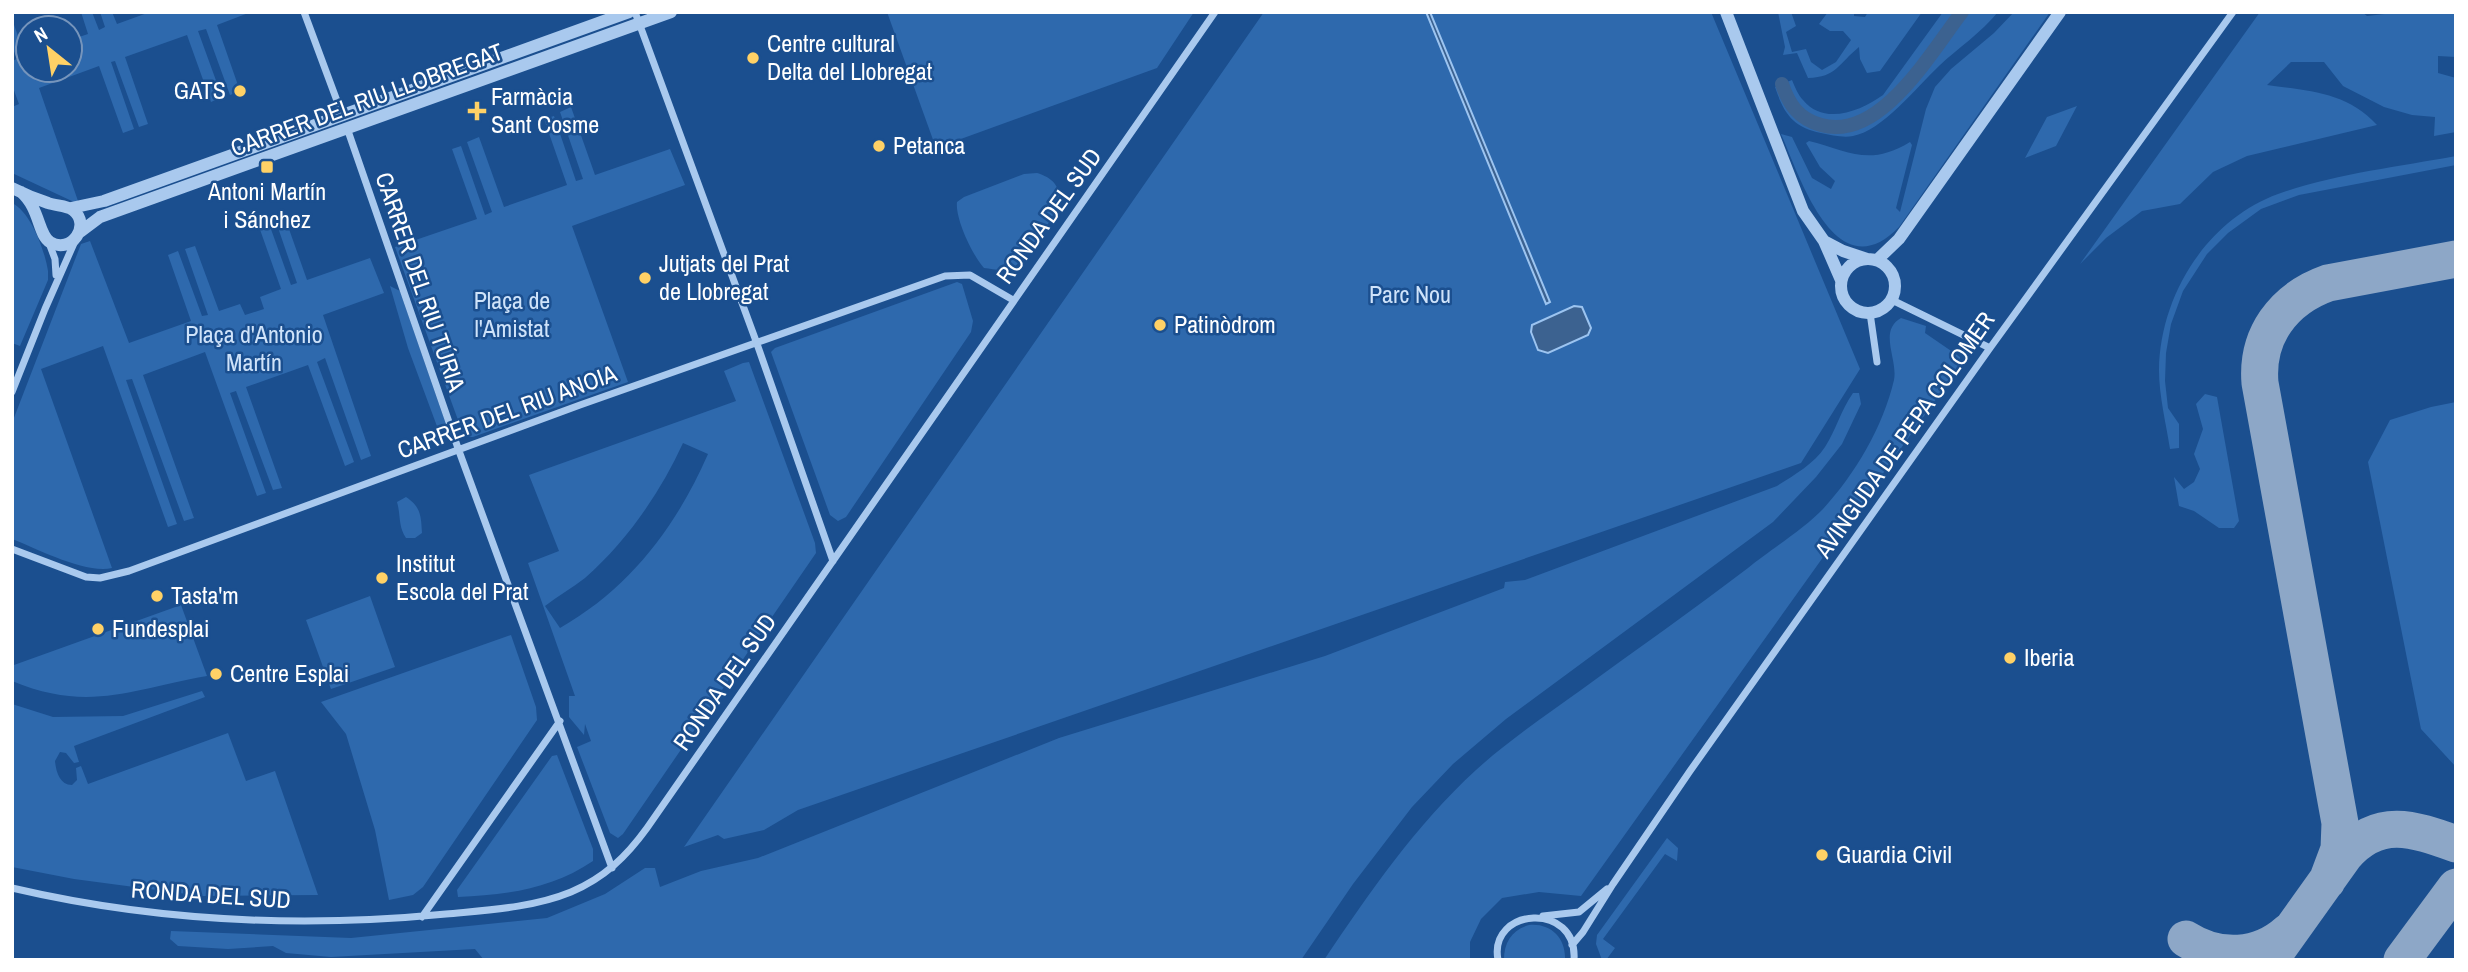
<svg xmlns="http://www.w3.org/2000/svg" width="2468" height="972" viewBox="0 0 2468 972" font-family="'Archivo Narrow',sans-serif">
<style>
.green{fill:#2e69ad;fill-rule:evenodd}
.water{fill:#3c6290;stroke:#9cc4f0;stroke-width:2}
.lines{fill:none;stroke-linecap:round;stroke-linejoin:round}
.canal{stroke:#3c6290;stroke-width:14}
.taxiway{stroke:#8da7c7;stroke-width:37}
.minor{stroke:#a9c9ee;stroke-width:7}
.tertiary{stroke:#a9c9ee;stroke-width:12}
.poi-dot{fill:#ffd166;stroke:#1b4f8f;stroke-width:2.5}
.labels{text-anchor:middle;stroke-width:5;stroke-linejoin:round;paint-order:stroke}
.poi-label{font-size:24px;fill:#fff;stroke:#1b4f8f;text-anchor:start}
.street-label{font-size:24px;fill:#fff;stroke:#1b4f8f}
.park-label{font-size:24px;fill:#cfe3fa;stroke:#1b4f8f}
</style>
<rect width="100%" height="100%" fill="#1b4f8f"/>
<path class="green" d="M81,12H92L99,30L105,27L100,12H112L117,24L150,12H251L217,25L240,91L230,95L206,29L198,31L222,97L211,102L187,35L125,57L148,124L139,127L115,61L111,62L134,129L123,133L99,66L39,88L78,201L74,202L12,173V107L19,104L12,85V61L17,59L12,46V19L25,56L28,55V70H70V40L88,34Z
M887,12H1194L1157,68L936,148Z
M1264,12H1711L1860,369L1801,463L798,810L764,830L724,839L718,835L684,847Z
M1778,12H1791L1796,26L1786,32L1792,52L1806,49L1811,62L1822,70L1836,62L1851,40L1843,31H1830L1819,24L1828,12H1854V16L1865,17L1868,12H1922L1880,71L1867,73L1860,59L1859,47C1838,64 1837,77 1808,78L1797,53L1783,55L1785,47Z
M1943,12H1998C1981,33 1958,48 1939,66C1917,87 1882,131 1853,136C1843,138 1831,135 1821,133C1793,127 1784,114 1775,87L1792,80C1795,87 1798,95 1803,100C1824,126 1861,111 1883,95Z
M2014,12H2050L1899,227C1836,292 1800,177 1781,134L1792,137L1812,178L1831,189L1835,181L1820,167L1806,143L1809,141C1849,151 1869,167 1910,142L1912,145L1896,208L1900,212L1926,109L1935,87L1951,69L1994,33Z
M2260,12H2362L2367,16L2402,12H2456V57L2438,56V73L2456,78V132L2434,136L2435,117L2412,115L2384,107L2343,86L2324,62H2291L2267,85C2309,91 2347,92 2377,125L2247,156L2213,172L2180,204L2142,211L2106,238L2080,264Z
M2077,106L2056,146L2025,158L2047,117Z
M571,107L595,175L670,149L685,185L572,226L628,382L473,437H467L462,431L395,247L477,219L452,149L461,146L485,215L492,212L467,142L479,137L504,207L567,185L544,119L554,116L576,181L583,179L560,112Z
M2456,156V165L2299,195L2261,209L2228,233L2207,254L2183,291L2171,324L2166,353L2165,381L2168,408L2179,424V448L2170,449C2166,423 2159,396 2159,370C2160,295 2207,220 2278,194C2334,174 2397,167 2456,156Z
M1037,173C1047,176 1058,182 1059,195C1061,210 1026,261 1012,268C1003,272 993,269 984,268C973,256 955,219 957,202L964,197L1024,174Z
M12,203C31,212 45,251 48,271V280L20,346L12,343Z
M283,212L307,280L370,258L384,293L323,315L371,456L361,460L325,358L317,362L354,462L345,466L308,365L246,387L282,488L273,490L236,391L230,393L266,493L257,496L205,352L143,375L194,518L184,521L132,379L126,380L177,524L168,527L103,346L41,369L112,568C85,574 38,549 12,539V423L81,244L90,241L129,343L191,321L168,255L178,251L202,316L208,315L185,249L195,246L219,311L240,304L245,315L264,309L260,297L281,289L257,221L267,218L291,285L297,283L274,216Z
M957,282L962,284L973,321L971,332L846,517L838,521L830,515L771,352L775,348Z
M390,286L400,291L448,430L438,429L408,348Z
M1901,318L1926,326L1925,333L1960,357L1959,367L1581,896L1539,892L1502,898L1481,919L1470,942V960H1324C1370,892 1415,826 1476,770C1508,741 1546,715 1581,690C1637,649 1693,610 1748,568C1769,551 1805,528 1823,509C1855,474 1883,427 1894,380C1898,359 1878,331 1901,318Z
M749,362L815,543L816,553L623,834L618,838L610,833L577,747L591,741L585,724L584,735L569,717V696H575L528,563L559,551L529,475L736,401L724,371L743,363ZM683,443L708,454C676,527 630,588 560,628L545,606C558,596 572,588 585,578C627,541 660,493 683,443Z
M1853,393H1859L1861,404L1842,444L1816,477L1773,522L1506,719L1453,764L1412,807L1353,884L1301,960H484L475,949L331,957L286,953L273,946L228,949L178,946L170,939L171,931L351,938L547,918L605,894L645,868H655L660,887L701,871L758,858L1059,738L1325,656L1504,588L1505,582L1525,580L1777,486C1794,475 1814,464 1825,447C1836,430 1841,410 1853,393Z
M2205,394L2217,397L2239,521L2234,528H2219L2194,511L2179,506L2174,477L2184,489L2194,482L2200,469L2194,454L2203,429L2196,404Z
M2456,402V767L2421,729L2368,462L2390,420L2431,407Z
M406,497C421,507 421,516 422,533L415,538H406C398,526 401,516 397,502Z
M370,596L395,667L331,689L306,620Z
M181,605L207,676C132,689 89,713 12,681V662L14,665Z
M511,635L536,707L537,720L423,887L413,895L389,900L375,830L346,734L321,702Z
M202,691L205,697L74,746L79,762L74,763L66,753L60,752L55,761C56,772 60,785 72,785L77,780L76,768L81,766L88,784L228,733L246,781L275,771L318,895L202,896L74,879L12,867V704L53,717L123,716Z
M557,755L593,849V861C552,889 506,895 458,897L457,890L552,756Z
M1667,838L1678,848L1677,861L1665,854L1603,939L1615,948L1606,960H1602L1596,944L1597,935Z
M1529,925C1551,923 1566,938 1565,960H1504C1504,942 1512,930 1529,925Z"/>
<path class="water" d="M1426,12H1430L1550,302L1546,304Z
M1574,306L1582,307L1591,328L1588,335L1548,353L1538,350L1531,332L1532,325Z"/>
<g class="lines">
<path class="canal" d="M1782,84C1789,105 1799,119 1821,125C1880,142 1931,52 1962,12"/>
<path class="taxiway" d="M2327,881L2339,849L2340,823L2260,383C2256,336 2283,299 2328,283L2456,259
M2186,939C2219,960 2259,958 2288,932
M2270,960L2345,855C2379,816 2414,829 2456,844
M2402,960L2456,887"/>
<path class="minor" d="M304,12L343,117
M635,12L756,341L833,561
M347,128L459,451L612,868
M49,243L55,259L56,275
M1892,300L1990,348
M1870,313L1877,362
M12,392L45,309L75,241
M12,549L86,577L100,578L129,571L580,405L945,276L970,275L1013,300
M12,888C153,921 302,928 446,914C487,910 532,908 571,892C604,878 626,857 647,828L1215,12
M1543,916L1579,912L1607,889
M422,917L560,721
M1572,945L1583,932L1613,884L1690,771L1990,348L2233,12
M1498,960C1488,907 1578,901 1574,960"/>
<path class="tertiary" d="M1726,12L1803,211L1824,241L1841,280
M12,188C24,194 36,199 48,203C56,206 66,205 73,210C92,225 71,255 50,242C38,235 40,208 21,192
M71,208L104,201L629,12
M80,232L100,217L671,12
M1824,241L1843,251L1867,259
M1841 286a27 27 0 1 1 54 0a27 27 0 1 1-54 0Z
M1877,260L1899,239L2060,12"/>
</g>
<g class="poi-dot">
<circle cx="753" cy="58" r="7"/>
<circle cx="240" cy="91" r="7"/>
<path d="M473.5 100.5h7v7h7v7h-7v7h-7v-7h-7v-7h7z"/>
<circle cx="879" cy="146" r="7"/>
<rect x="260" y="160" width="14" height="14" rx="3.5"/>
<circle cx="645" cy="278" r="7"/>
<circle cx="1160" cy="325" r="7"/>
<circle cx="382" cy="578" r="7"/>
<circle cx="157" cy="596" r="7"/>
<circle cx="98" cy="629" r="7"/>
<circle cx="2010" cy="658" r="7"/>
<circle cx="216" cy="674" r="7"/>
<circle cx="1822" cy="855" r="7"/>
</g>
<g class="labels">
<g class="poi-label">
<text x="767" y="52">Centre cultural<tspan x="767" dy="28">Delta del Llobregat</tspan></text>
<text x="226" y="99" text-anchor="end">GATS</text>
<text x="491" y="105">Farmàcia<tspan x="491" dy="28">Sant Cosme</tspan></text>
<text x="893" y="154">Petanca</text>
<text x="267" y="200" text-anchor="middle">Antoni Martín<tspan x="267" dy="28">i Sánchez</tspan></text>
<text x="659" y="272">Jutjats del Prat<tspan x="659" dy="28">de Llobregat</tspan></text>
<text x="1174" y="333">Patinòdrom</text>
<text x="396" y="572">Institut<tspan x="396" dy="28">Escola del Prat</tspan></text>
<text x="171" y="604">Tasta'm</text>
<text x="112" y="637">Fundesplai</text>
<text x="2024" y="666">Iberia</text>
<text x="230" y="682">Centre Esplai</text>
<text x="1836" y="863">Guardia Civil</text>
</g>
<g class="street-label">
<text transform="translate(367 100) rotate(-20)" y="8">CARRER DEL RIU LLOBREGAT</text>
<text transform="translate(1049 216) rotate(-54)" y="8">RONDA DEL SUD</text>
<text transform="translate(420 282) rotate(71)" y="8">CARRER DEL RIU TÚRIA</text>
<text transform="translate(507 412) rotate(-20)" y="8">CARRER DEL RIU ANOIA</text>
<text transform="translate(1905 435) rotate(-55)" y="8">AVINGUDA DE PEPA COLOMER</text>
<text transform="translate(725 682) rotate(-55)" y="8">RONDA DEL SUD</text>
<text transform="translate(211 895) rotate(4)" y="8">RONDA DEL SUD</text>
</g>
<g class="park-label">
<text x="1410" y="303">Parc Nou</text>
<text x="512" y="309">Plaça de<tspan x="512" dy="28">l'Amistat</tspan></text>
<text x="254" y="343">Plaça d'Antonio<tspan x="254" dy="28">Martín</tspan></text>
</g>
</g>
<rect width="2468" height="972" fill="none" stroke="#ffffff" stroke-width="28"/>
<g transform="translate(49 49) rotate(330)"><circle r="33" fill="#1b4f8f" stroke="#7695bc" stroke-width="2"/>
<path d="M0-5L12 26L0 18L-12 26Z" fill="#ffd166"/>
<text y="-10" font-size="19" font-weight="bold" text-anchor="middle" fill="#ffffff">N</text>
</g>
</svg>
